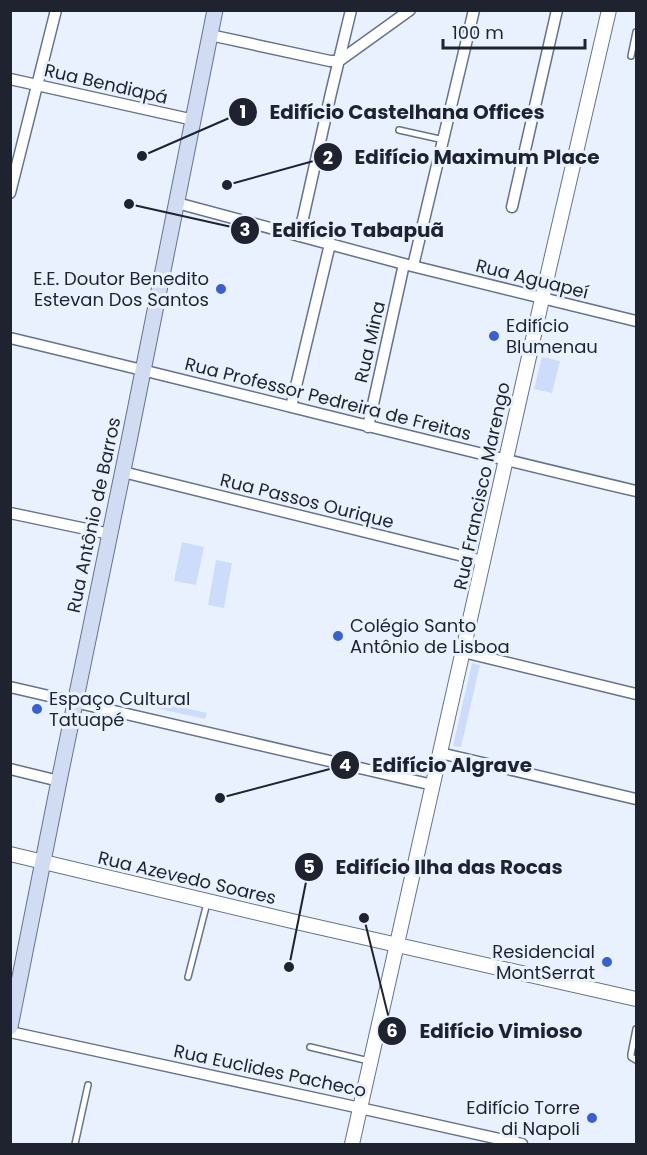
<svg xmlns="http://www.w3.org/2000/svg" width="647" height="1155" viewBox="0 0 647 1155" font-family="Poppins,sans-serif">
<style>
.green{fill:#cddcfb}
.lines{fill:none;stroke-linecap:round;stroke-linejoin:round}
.service-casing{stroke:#657390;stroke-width:8}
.minor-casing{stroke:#657390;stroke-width:13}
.tertiary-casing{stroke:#657390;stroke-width:16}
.secondary-casing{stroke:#657390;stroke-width:17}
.service{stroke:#fff;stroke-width:5}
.minor{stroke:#fff;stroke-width:10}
.tertiary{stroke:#fff;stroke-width:14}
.secondary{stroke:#d1dbf1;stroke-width:15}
.poi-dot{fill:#3760d0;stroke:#eaf1fe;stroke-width:2}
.labels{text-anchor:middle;stroke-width:6;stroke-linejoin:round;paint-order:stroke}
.street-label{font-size:18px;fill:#1e232f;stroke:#eaf1fe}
.poi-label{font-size:18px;fill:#1e232f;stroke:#eaf1fe;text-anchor:end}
.leader{fill:none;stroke:#1e232f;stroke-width:2}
.callout-dot{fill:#1e232f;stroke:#eaf1fe;stroke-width:2}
.mark-label{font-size:18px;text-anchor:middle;font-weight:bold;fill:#fff}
.callout-label{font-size:20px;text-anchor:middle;font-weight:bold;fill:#1e232f;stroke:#eaf1fe;stroke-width:6;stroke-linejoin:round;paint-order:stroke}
</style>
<rect width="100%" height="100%" fill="#eaf1fe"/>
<path class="green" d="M542,357L560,361L552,393L534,389Z
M182,542L204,547L196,585L174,581Z
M216,560L232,563L224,608L208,605Z
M472,663L480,665L461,747L453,746Z
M148,700L207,713L205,719L147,706Z"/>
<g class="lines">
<defs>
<path id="service" d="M631,56L636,32
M399,130L444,140
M188,977L207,903
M636,1029L631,1054V1057L636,1060
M310,1047L369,1061
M75,1144L88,1085"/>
<path id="minor" d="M210,35L330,61H339L410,10
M10,79L194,120
M10,193L56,10
M177,203L404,264L636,321
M512,207L557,10
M299,236L331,93L351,10
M413,266L474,10
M10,338C220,388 427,442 636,491
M291,407L330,244
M368,427L404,264
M123,472L483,561
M10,513L110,534
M463,652L636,694
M10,687L433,785
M440,753L636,799
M10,769L59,781
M10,1032L342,1104L522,1144"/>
<path id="tertiary" d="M10,854L296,922L636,999
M352,1144L542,299L609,10"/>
<path id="secondary" d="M10,1027L59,781L129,441L215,10"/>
</defs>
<use href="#service" class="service-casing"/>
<use href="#minor" class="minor-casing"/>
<use href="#tertiary" class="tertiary-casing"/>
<use href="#secondary" class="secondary-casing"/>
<use href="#service" class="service"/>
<use href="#minor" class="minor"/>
<use href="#tertiary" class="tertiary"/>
<use href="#secondary" class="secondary"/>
</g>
<g class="poi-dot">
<circle cx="221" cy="289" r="6"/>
<circle cx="494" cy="336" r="6"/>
<circle cx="338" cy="636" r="6"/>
<circle cx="37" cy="709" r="6"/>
<circle cx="607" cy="962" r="6"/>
<circle cx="592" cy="1118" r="6"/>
</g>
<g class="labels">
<g class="street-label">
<text transform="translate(106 84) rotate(13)" y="6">Rua Bendiapá</text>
<text transform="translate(532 279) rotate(14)" y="6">Rua Aguapeí</text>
<text transform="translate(370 342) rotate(-77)" y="6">Rua Mina</text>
<text transform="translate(328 399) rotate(14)" y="6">Rua Professor Pedreira de Freitas</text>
<text transform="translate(482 486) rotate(-78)" y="6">Rua Francisco Marengo</text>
<text transform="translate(307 501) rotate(14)" y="6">Rua Passos Ourique</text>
<text transform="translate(94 515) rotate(-78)" y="6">Rua Antônio de Barros</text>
<text transform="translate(187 878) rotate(13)" y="6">Rua Azevedo Soares</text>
<text transform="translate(270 1071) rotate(12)" y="6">Rua Euclides Pacheco</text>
</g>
<g class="poi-label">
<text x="209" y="285">E.E. Doutor Benedito<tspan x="209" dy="21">Estevan Dos Santos</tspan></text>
<text x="506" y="332" text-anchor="start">Edifício<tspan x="506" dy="21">Blumenau</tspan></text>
<text x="350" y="632" text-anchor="start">Colégio Santo<tspan x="350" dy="21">Antônio de Lisboa</tspan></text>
<text x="49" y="705" text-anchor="start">Espaço Cultural<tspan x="49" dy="21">Tatuapé</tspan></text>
<text x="595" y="958">Residencial<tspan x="595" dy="21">MontSerrat</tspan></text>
<text x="580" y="1114">Edifício Torre<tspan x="580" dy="21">di Napoli</tspan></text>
</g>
</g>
<path class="leader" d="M142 156L243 112M227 185L328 157M129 204L245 230M220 798L345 765M289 967L309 867M364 918L392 1031"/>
<g class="callout-dot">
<circle cx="142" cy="156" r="6"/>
<circle cx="227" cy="185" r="6"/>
<circle cx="129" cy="204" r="6"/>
<circle cx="220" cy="798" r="6"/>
<circle cx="289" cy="967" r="6"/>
<circle cx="364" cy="918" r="6"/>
<circle cx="243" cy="112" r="15"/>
<circle cx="328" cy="157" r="15"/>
<circle cx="245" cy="230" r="15"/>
<circle cx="345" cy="765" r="15"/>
<circle cx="309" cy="867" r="15"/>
<circle cx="392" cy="1031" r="15"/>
</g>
<g class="mark-label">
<text x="243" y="118">1</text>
<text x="328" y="164">2</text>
<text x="245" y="236">3</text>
<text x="345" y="771">4</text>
<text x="309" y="873">5</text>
<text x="392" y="1037">6</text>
</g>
<g class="callout-label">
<text x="407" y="119">Edifício Castelhana Offices</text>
<text x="477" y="164">Edifício Maximum Place</text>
<text x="358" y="237">Edifício Tabapuã</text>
<text x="452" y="772">Edifício Algrave</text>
<text x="449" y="874">Edifício Ilha das Rocas</text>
<text x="501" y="1038">Edifício Vimioso</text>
</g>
<rect width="647" height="1155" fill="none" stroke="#1e232f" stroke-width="24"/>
<path d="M443 39v9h142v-9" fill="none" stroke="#1e232f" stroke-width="3"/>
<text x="452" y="39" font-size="18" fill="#1e232f" stroke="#eaf1fe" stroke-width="4.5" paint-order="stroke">100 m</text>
</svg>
